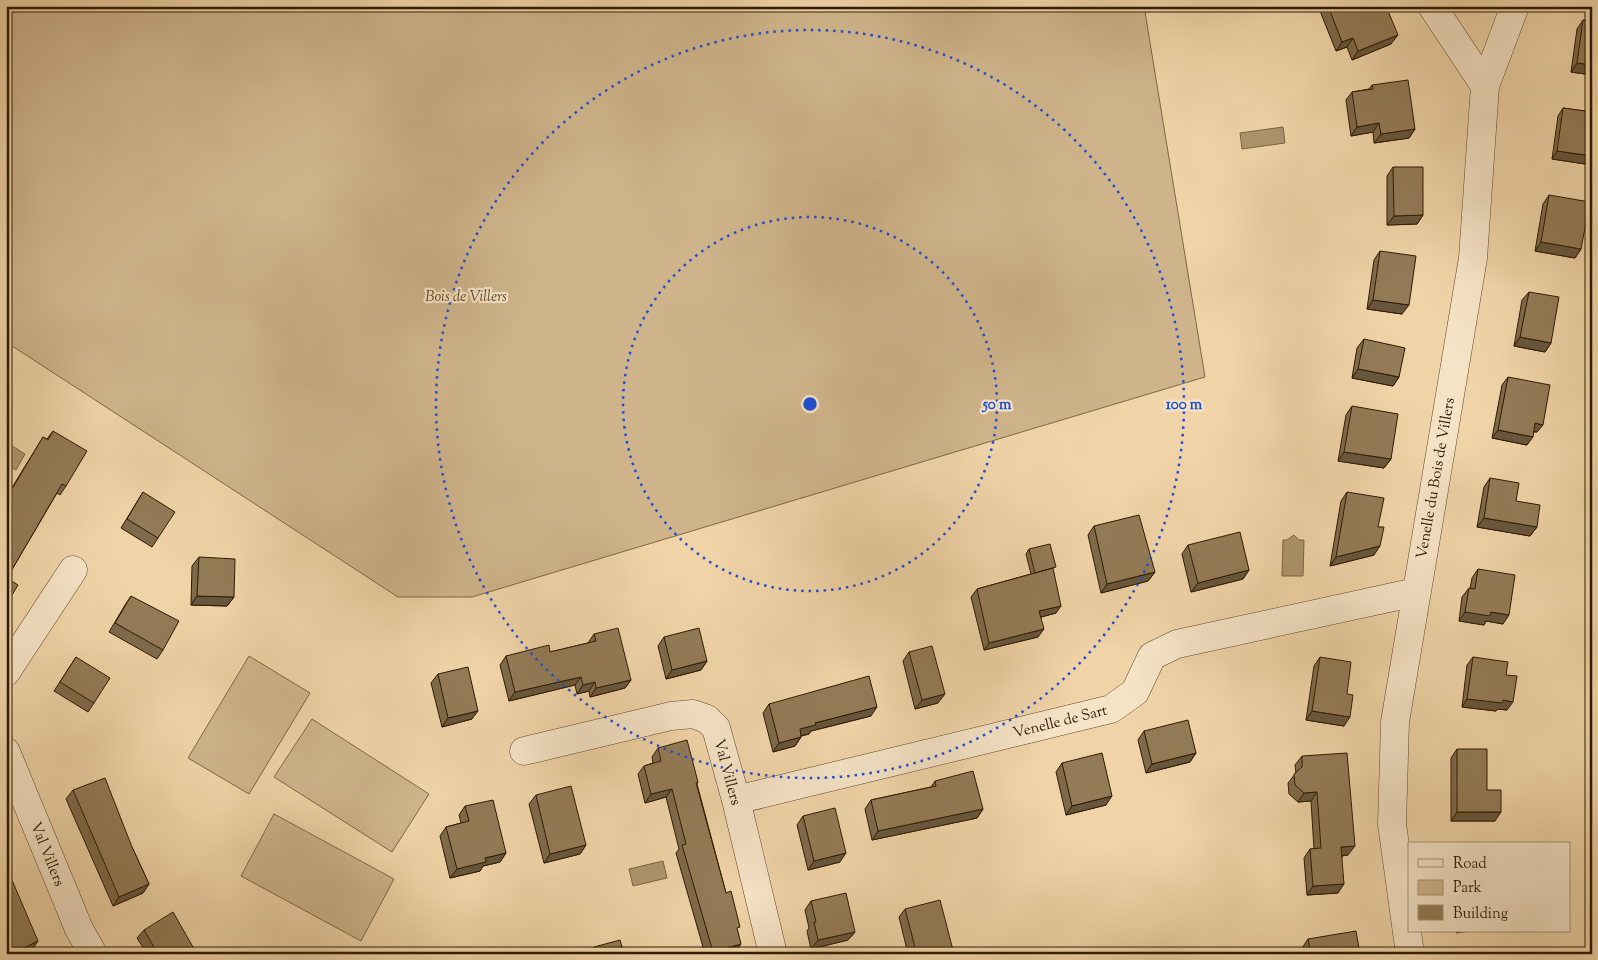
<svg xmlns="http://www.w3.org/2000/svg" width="1598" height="960" viewBox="0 0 1598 960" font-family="'Sorts Mill Goudy',serif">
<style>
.green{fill:#cfb48b;stroke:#7f6746}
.water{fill:#ae956e;stroke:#7b6442}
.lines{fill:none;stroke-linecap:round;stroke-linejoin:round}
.minor-casing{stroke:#5f482a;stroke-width:29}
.minor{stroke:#f5e3c6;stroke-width:28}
.wall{fill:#7e6a4b;stroke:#2f1a00}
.shaded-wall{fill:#67563d;stroke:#2f1a00}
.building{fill:#937b57;stroke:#2f1a00}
.ring{fill:none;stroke:#1d4ed8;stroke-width:2.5;stroke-dasharray:2.5 5}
.labels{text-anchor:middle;stroke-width:4.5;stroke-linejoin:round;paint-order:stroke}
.park-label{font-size:15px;font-style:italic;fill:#5f482a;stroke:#f5e3c6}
.street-label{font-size:15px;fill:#2f1a00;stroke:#f5e3c6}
.centre{fill:#1d4ed8;stroke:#f5e3c6;stroke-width:2.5}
.ring-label{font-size:15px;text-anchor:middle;font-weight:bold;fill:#1d4ed8;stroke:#f5e3c6;stroke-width:4.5;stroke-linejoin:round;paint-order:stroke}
</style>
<rect width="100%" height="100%" fill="#f0d4a7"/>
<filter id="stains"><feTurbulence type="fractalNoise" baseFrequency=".004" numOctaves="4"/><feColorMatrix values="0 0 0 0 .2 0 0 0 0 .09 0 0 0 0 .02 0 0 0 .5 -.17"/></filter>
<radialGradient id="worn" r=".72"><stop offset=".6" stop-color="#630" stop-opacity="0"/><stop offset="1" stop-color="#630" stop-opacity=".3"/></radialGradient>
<path class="green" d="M6,6H1144L1205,377L472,597H398L6,342Z
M249,656L310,693L249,794L188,758Z
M312,719L429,794L392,852L274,777Z
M274,814L394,879L361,941L241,876Z"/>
<path class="water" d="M1283,127L1285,143L1242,149L1240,133Z
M6,442L25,454L16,470L6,464Z
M1294,535L1299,540H1304L1303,576H1282L1283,540H1287Z
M663,861L667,878L633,886L629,869Z"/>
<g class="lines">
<defs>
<path id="minor" d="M1432,6L1485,86
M6,672L73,570
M524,751L671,716L693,714L707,719L716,728L736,800L773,954
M6,752L79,929L93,954
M736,800L1111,709L1135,692L1152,656L1177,644L1416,592
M1410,954L1392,824L1395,722L1473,258L1485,86L1515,6"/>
</defs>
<use href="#minor" class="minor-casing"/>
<use href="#minor" class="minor"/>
</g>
<path class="wall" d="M1318,6H1386L1391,44L1352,60L1347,47L1336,51Z
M1592,12V75L1571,72L1577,29L1583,20L1588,21V17Z
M1372,85L1415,129L1409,138L1374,143L1373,132L1351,136L1346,100L1352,92L1369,89Z
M1563,108L1592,112V165L1552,159L1558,116Z
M1393,167L1423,215L1417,224L1387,225V176Z
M1549,195L1581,249L1575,258L1535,251L1543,204Z
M1380,251L1402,314L1367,309L1374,260Z
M1529,292L1551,343L1545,352L1514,346L1522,300Z
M1364,339L1399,377L1393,386L1352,378L1357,348Z
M1508,377L1537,432H1534L1527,445L1492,438L1502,385Z
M1352,406L1391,459L1384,468L1338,461L1346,415Z
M53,431L66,486L60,495L57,493L7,578L8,494L43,437L47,439Z
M1490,478L1516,501L1537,527L1530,536L1477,527L1484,487Z
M143,492L158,538L152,547L121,528Z
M1347,492L1378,527L1374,555L1330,566L1341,501Z
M1094,526L1155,572L1148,581L1101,593L1088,535Z
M1188,545L1249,570L1243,579L1191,592L1182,554Z
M1029,549L1053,571L1056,613L1041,617L1038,637L984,650L971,597L977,589L1031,574L1026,554Z
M199,557L234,597L227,606L191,605L192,566Z
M1478,569L1503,624L1486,621L1484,625L1459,621L1462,597L1469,588L1470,589L1472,578Z
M131,596L163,650L157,659L109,632L125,605Z
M594,634L631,680L625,688L590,697L589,691L577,694L575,685L509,701L500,665L506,656L550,652L588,643Z
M664,637L707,661L701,670L666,679L658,646Z
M909,652L938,703L915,709L903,661Z
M76,657L94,703L88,712L54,691Z
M1320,657L1347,694L1344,726L1306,720L1314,666Z
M1473,657L1506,675L1507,710L1498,709L1496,711L1462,707L1467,665Z
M438,674L472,719L442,727L431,683Z
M769,704L871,716L811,731L809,734L801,736V737L795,746L773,752L763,713Z
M1144,731L1196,753L1190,762L1146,773L1138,740Z
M658,748L698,782L697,784L726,893L737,931L735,953L731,954H705L676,853L679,849L666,797L645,803L638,774L644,766L653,763L652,757Z
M1457,749L1487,790L1495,821H1451V758Z
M1302,756L1348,855L1342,856L1338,893L1307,895L1304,858L1310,849H1314L1311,801L1298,802L1289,794L1288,783L1296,773L1295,765Z
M1062,763L1106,805L1066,815L1056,772Z
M935,781L983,809L977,818L872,840L865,809L871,800L931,787Z
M73,790L132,847L149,884L143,893L113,906L66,799Z
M536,795L586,845L580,854L544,863L529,804Z
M465,806L506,853L500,862L483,866L480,871L450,878L440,836L446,827L461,823L459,815Z
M803,816L840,862L808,870L797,825Z
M811,901L855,932L848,940L811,949L807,931L809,928L805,910Z
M905,909L954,954H908L899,917Z
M144,930L197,954H147L137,938Z
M1308,939L1360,954H1303L1302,948Z
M594,947L624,954H589Z"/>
<path class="shaded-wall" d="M1398,35L1391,44L1352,60L1358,51Z
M1353,38L1347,47L1336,51L1342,42Z
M1577,63L1592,65V75L1571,72Z
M1379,123L1373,132L1351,136L1357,127Z
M1415,129L1409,138L1374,143L1381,134Z
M1557,151L1592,156V165L1552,159Z
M1423,215L1417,224L1387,225L1394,216Z
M1541,242L1581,249L1575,258L1535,251Z
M1373,300L1409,305L1402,314L1367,309Z
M1520,337L1551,343L1545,352L1514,346Z
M1358,369L1399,377L1393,386L1352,378Z
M1535,423L1543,425L1537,432L1530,431Z
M1498,430L1533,437L1527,445L1492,438Z
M1344,452L1391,459L1384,468L1338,461Z
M1484,518L1537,527L1530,536L1477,527Z
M1380,546L1374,555L1330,566L1336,557Z
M1249,570L1243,579L1191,592L1198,583Z
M1155,572L1148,581L1101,593L1107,584Z
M197,596L234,597L227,606L191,605Z
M1061,606L1056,613L1034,619L1039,611Z
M1465,612H1491L1509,615L1503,624L1486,621L1484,625L1459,621Z
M1044,629L1038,637L984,650L989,643Z
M707,661L701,670L666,679L672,670Z
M581,677L575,685L509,701L515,692Z
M631,680L625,688L590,697L596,688Z
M595,682L589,691L577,694L583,685Z
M945,694L938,703L915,709L922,700Z
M1467,699L1503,700L1513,702L1507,710L1498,709L1496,711L1462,707Z
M877,707L871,716L811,731L809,734L793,738L800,729L815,723Z
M478,711L472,719L442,727L448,718Z
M1312,711L1350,717L1344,726L1306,720Z
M801,737L795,746L773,752L779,743Z
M1196,753L1190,762L1146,773L1152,764Z
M672,789L666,797L645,803L651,794Z
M1317,792L1311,801L1298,802L1304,793Z
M1112,796L1106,805L1066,815L1072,806Z
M983,809L977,818L872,840L878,831Z
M1457,812H1501L1495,821H1451Z
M586,845L580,854L544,863L550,854Z
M1355,846L1348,855L1335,856L1341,847Z
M506,853L500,862L483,866L480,871L450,878L457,869L485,858Z
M846,853L840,862L808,870L814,861Z
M149,884L143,893L113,906L119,897Z
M1344,884L1338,893L1307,895L1313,886Z
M1457,931H1470L1456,933Z
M855,932L848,940L811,949L818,940Z
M38,941L32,950L24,954H11Z
M741,944L735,953L731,954H711L713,952Z
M921,950L918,954H914L916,951Z"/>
<path class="building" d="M1328,6H1386L1398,35L1358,51L1353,38L1342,42Z
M1583,20L1592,22V65L1577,63Z
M1408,80L1415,129L1381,134L1379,123L1357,127L1352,92L1373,89L1372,85Z
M1563,108L1592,112V156L1557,151Z
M1393,167H1423V215L1394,216Z
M1549,195L1590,202L1581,249L1541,242Z
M1380,251L1416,256L1409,305L1373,300Z
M1529,292L1559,297L1551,343L1520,337Z
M1364,339L1405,348L1399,377L1358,369Z
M1508,377L1550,385L1543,425L1535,423L1533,437L1498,430Z
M1352,406L1398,414L1391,459L1344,452Z
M53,431L87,451L66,486L62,484L7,578L18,585L6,605V493L9,494L43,437L48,440Z
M1490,478L1519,483L1516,501L1540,505L1537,527L1484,518Z
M143,492L175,512L158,538L127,519Z
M1347,492L1384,498L1378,527H1384L1380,546L1336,557Z
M1139,515L1155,572L1107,584L1094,526Z
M1240,532L1249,570L1198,583L1188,545Z
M1050,544L1056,567L1035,573L1029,549Z
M199,557L235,559L234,597L197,596Z
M1053,568L1061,606L1039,611L1044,629L989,643L977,589Z
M1478,569L1515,575L1509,615L1491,612L1490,616L1465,612L1469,588L1475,589Z
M131,596L179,621L163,650L115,623Z
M618,628L631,680L596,688L595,682L583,685L581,677L515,692L506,656L549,645L550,652L596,641L594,634Z
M699,628L707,661L672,670L664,637Z
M932,646L945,694L922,700L909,652Z
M76,657L110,678L94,703L60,682Z
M1320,657L1351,662L1347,694L1353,695L1350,717L1312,711Z
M1473,657L1508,662L1506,675L1517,676L1513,702L1503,700L1502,703L1467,699Z
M468,667L478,711L448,718L438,674Z
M869,676L877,707L815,723L816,725L800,729L801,737L779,743L769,704Z
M1188,720L1196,753L1152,764L1144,731Z
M687,740L698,782L696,783L726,893L731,891L740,927L737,928L741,944L713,952L682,845L686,844L672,789L651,794L644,766L661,761L658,748Z
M1457,749H1487V790H1501V812H1457Z
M1102,753L1112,796L1072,806L1062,763Z
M1347,753L1355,846L1341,847L1344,884L1313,886L1310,849L1321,848L1317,792L1304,793L1295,785L1294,774L1302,767V756Z
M973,771L983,809L878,831L871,800L936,786L935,781Z
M105,778L132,847L149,884L119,897L73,790Z
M571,786L586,845L550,854L536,795Z
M493,800L506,853L485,858L486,862L457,869L446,827L469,821L465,806Z
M835,808L846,853L814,861L803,816Z
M6,866L38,941L11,954H8L6,950Z
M846,893L855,932L818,940L814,922H816L811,901Z
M940,900L954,954H922L921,950L916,951L905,909Z
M173,912L197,954H162V953L158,954L144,930Z
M1356,931L1360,954H1311L1308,939Z
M620,940L624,954H596L594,947Z"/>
<g class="ring">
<circle cx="810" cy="404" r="187"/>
<circle cx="810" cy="404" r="374"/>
</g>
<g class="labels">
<g class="park-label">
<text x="466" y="301">Bois de Villers</text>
</g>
<g class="street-label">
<text transform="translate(1435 478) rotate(-80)" y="5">Venelle du Bois de Villers</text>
<text transform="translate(1060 721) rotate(-14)" y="5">Venelle de Sart</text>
<text transform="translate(728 772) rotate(75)" y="5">Val Villers</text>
<text transform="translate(48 854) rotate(68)" y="5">Val Villers</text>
</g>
</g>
<circle cx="810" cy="404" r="8" class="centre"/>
<g class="ring-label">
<text x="997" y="409">50 m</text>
<text x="1184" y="409">100 m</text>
</g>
<rect width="1598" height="960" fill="none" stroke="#f0d4a7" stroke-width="25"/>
<rect x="8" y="8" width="1583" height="945" fill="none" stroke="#2f1a00" stroke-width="2.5"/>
<rect x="12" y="12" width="1573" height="935" fill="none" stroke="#2f1a00"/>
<rect x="1408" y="842" width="162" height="90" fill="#f5e3c6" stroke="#a69377"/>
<rect x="1418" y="859" width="25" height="8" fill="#f5e3c6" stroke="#a69377"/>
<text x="1453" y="868" font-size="15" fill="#2f1a00">Road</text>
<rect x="1418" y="880" width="25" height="15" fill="#cfb48b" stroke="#a69377"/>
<text x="1453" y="892" font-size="15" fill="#2f1a00">Park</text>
<rect x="1418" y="905" width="25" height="15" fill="#937b57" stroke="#a69377"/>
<text x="1453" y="918" font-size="15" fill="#2f1a00">Building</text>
<rect width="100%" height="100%" filter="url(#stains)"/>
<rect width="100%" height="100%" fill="url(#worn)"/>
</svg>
